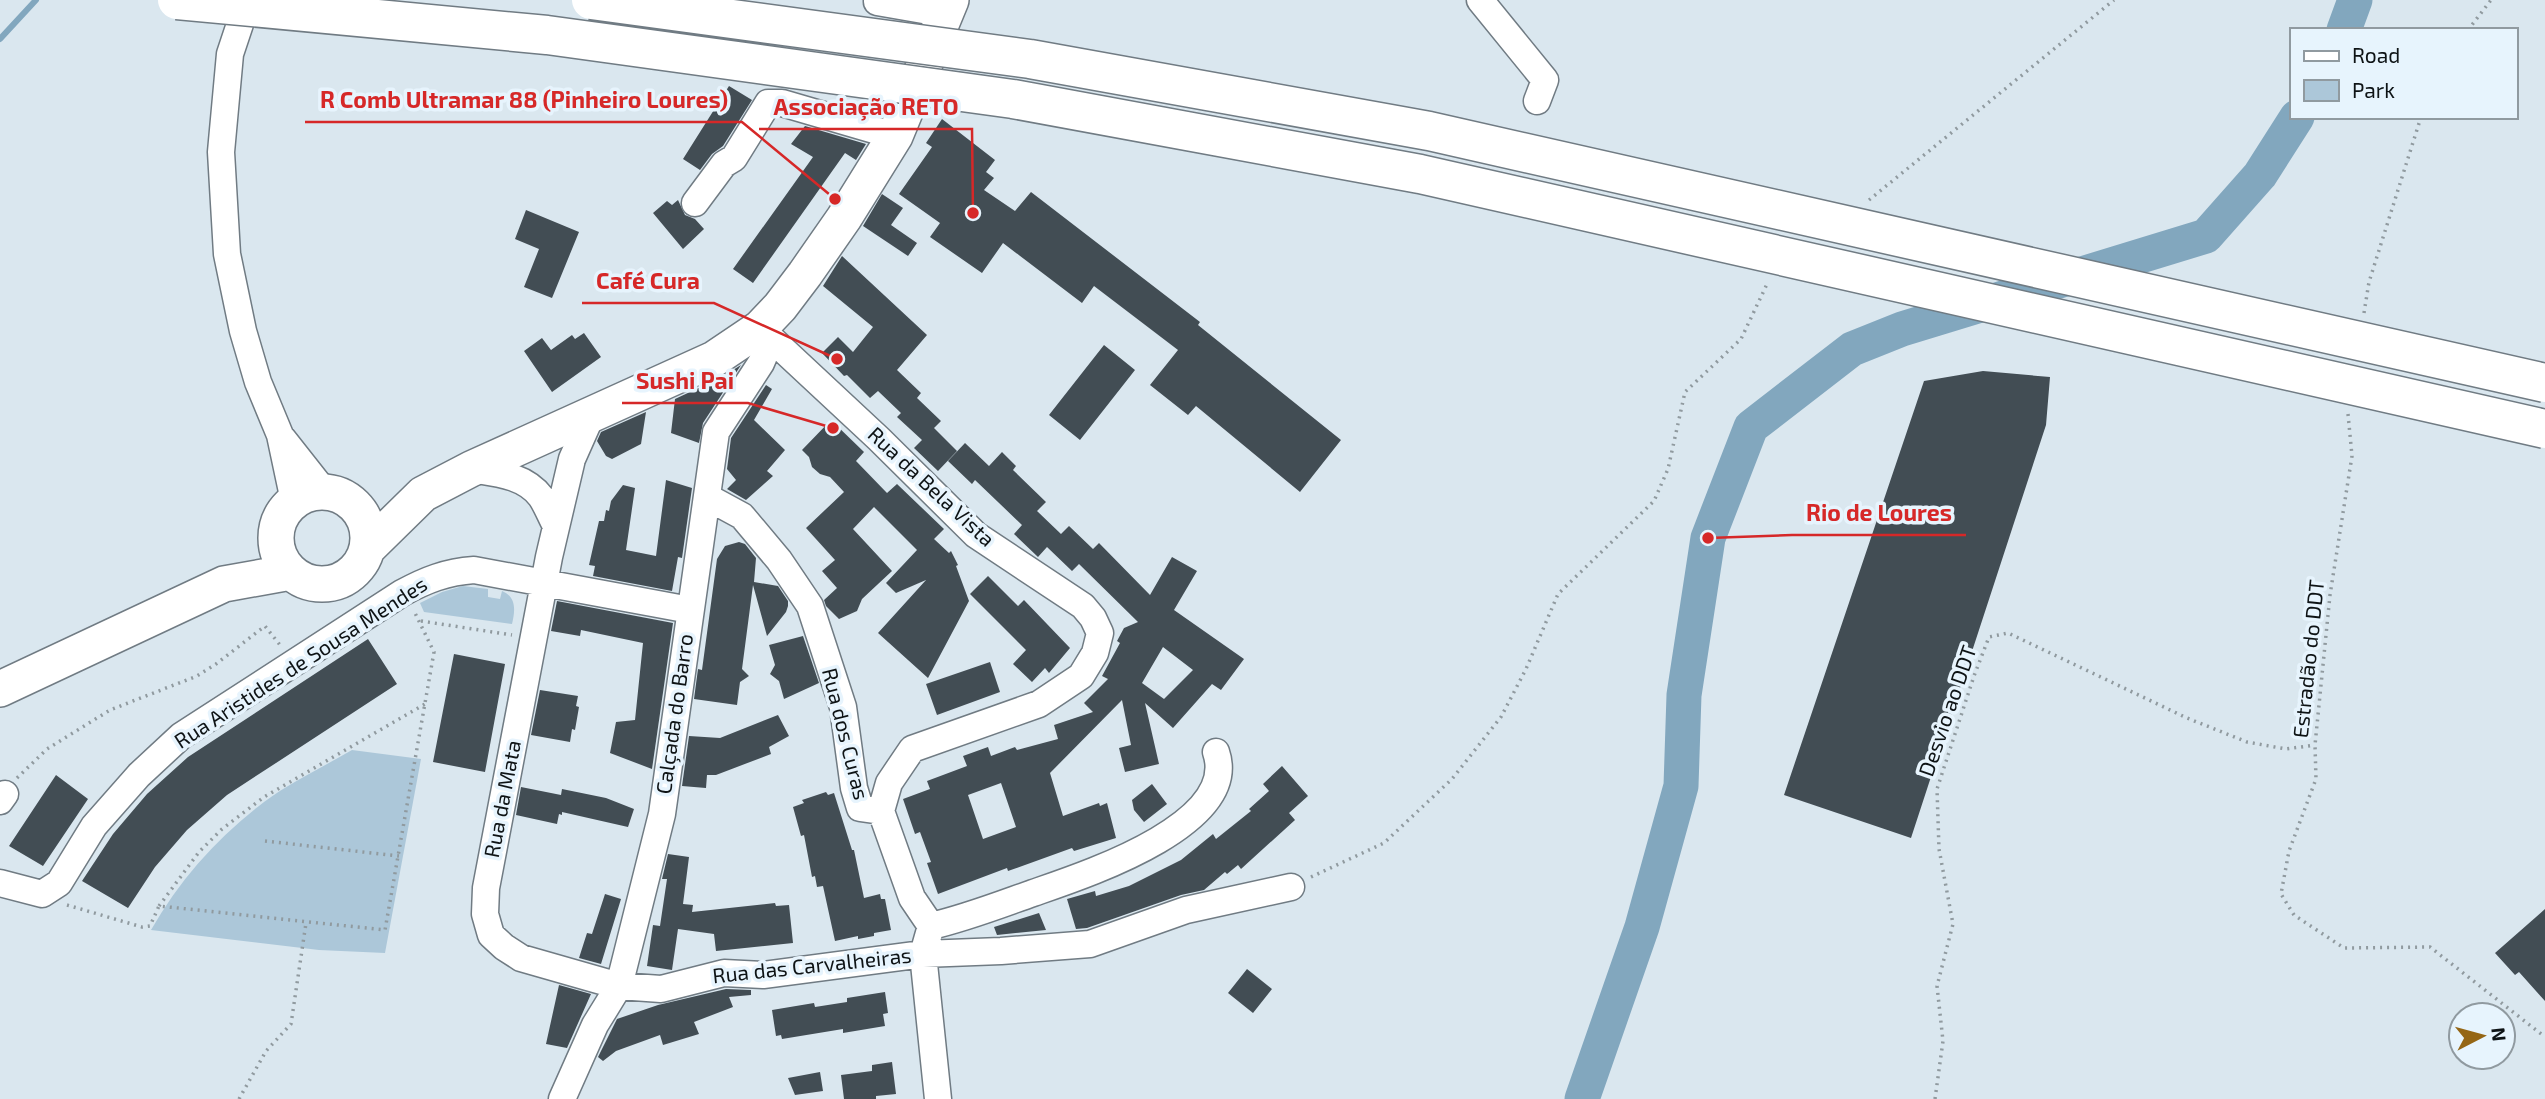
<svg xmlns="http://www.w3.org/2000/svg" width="2545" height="1099" viewBox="0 0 2545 1099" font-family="'Exo 2',sans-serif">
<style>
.green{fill:#acc7d9}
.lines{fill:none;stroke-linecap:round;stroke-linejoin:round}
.stream{stroke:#82a7be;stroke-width:6}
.river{stroke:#82a7be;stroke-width:35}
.building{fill:#424d54;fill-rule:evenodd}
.minor-casing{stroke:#707b83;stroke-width:29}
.major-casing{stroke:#707b83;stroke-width:38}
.path{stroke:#909a9f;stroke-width:3.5;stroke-dasharray:2 5;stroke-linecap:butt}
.minor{stroke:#fff;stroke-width:26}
.major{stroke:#fff;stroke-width:35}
.highway-bridge-casing{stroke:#707b83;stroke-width:41;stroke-linecap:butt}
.highway-bridge{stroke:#fff;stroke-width:38}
.labels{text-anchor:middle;stroke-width:7;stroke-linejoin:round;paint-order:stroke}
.street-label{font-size:21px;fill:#0e1315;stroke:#e7f4fd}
.leader{fill:none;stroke:#d62828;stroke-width:2.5}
.callout-dot{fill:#d62828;stroke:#e7f4fd;stroke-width:2.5}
.callout-label{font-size:23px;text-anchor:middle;font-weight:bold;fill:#d62828;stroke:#e7f4fd;stroke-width:7;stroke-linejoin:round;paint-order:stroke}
</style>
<rect width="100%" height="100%" fill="#dae7ef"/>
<path class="green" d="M463,586L488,589V597L500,599L502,591C517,597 515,611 512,624L424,612L420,603L442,592Z
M352,750L421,759L385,953L319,950L151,930C180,879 218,837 264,802C291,782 323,767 352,750Z"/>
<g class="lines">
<path class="stream" d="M0,39L36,0"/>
<path class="river" d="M2344,30L2355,0
M1582,1099L1642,927L1681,786L1684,695L1708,538L1751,427L1852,349L1902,329L2206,236L2260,175L2297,117"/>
</g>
<path class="building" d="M729,86L752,100L723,146L712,154L700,170L683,159Z
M942,119L995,160L986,172L994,178L984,190L1015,211L1031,192L1200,322L1198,325L1341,440L1300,492L1196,406L1188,415L1150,385L1178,350L1094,286L1082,303L1003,243L982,273L930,237L940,223L899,194L932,147L926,143Z
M805,126L866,144L856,160L845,153L753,283L733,269L813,157L791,144Z
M882,194L903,208L891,225L917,243L908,256L863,226Z
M678,200L685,215L695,219L704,229L683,249L653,213L667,201L672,205Z
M526,210L579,232L552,298L524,287L539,249L515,239Z
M842,256L927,335L897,370L921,393L917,398L941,421L934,428L957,451L938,471L914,448L922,440L897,417L901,413L878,391L870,398L847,375L844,376L822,353L838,337L853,352L873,327L823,286Z
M584,333L601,357L552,392L524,351L542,338L551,350L572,335L575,339Z
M1104,345L1135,370L1080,440L1049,415Z
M741,365L703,423L699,443L671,433L675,399L722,377Z
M1983,371L2050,377L2046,425L1911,838L1784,795L1924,381Z
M766,385L772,389L754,420L785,450L767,471L773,476L746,500L727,489L736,480L727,469L731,438Z
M646,412L641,444L612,459L606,456L597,441L601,432Z
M831,420L864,452L856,461L887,493L897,484L944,529L934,539L949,553L951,551L958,565L956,566L969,601L928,678L878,633L926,580L896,593L886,583L917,550L874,507L853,529L892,571L862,599L857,611L839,619L826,606L824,600L837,588L822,571L835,560L806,528L844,492L830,477L820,474L812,467L809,457L802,450Z
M965,443L989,466L1002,452L1016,466L1013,470L1046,502L1037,511L1061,534L1069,526L1093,549L1099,543L1150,595L1172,557L1197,571L1174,610L1244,659L1221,690L1212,684L1173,728L1145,703L1159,764L1125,772L1119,748L1131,745L1122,700L1050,773L1063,816L1099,803L1100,806L1107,803L1116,838L1074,851L1072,848L1008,871L1007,868L938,894L927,863L931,862L920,832L915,834L903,799L930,789L927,781L967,766L963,756L988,747L991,756L1015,747L1017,750L1058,739L1054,725L1093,712L1084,703L1108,679L1102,676L1120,643L1117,641L1124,628L1138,622L1079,564L1072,571L1047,547L1038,557L1014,534L1022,525L975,480L972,484L948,461ZM1163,647L1193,670L1164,699L1142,683ZM1001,783L1016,827L983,839L968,795Z
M666,480L692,488L682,558L678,557L672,591L593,576L595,566L589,565L599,521H604L606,510L609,511L611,501L623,485L635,488L626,550L656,556Z
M739,542L745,544L756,558L754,582L778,586L788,601V606L786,612L767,636L753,585L742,669L749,676L740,682L737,705L694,699L698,669L702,670L717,559L725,546Z
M988,576L1018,606L1024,600L1070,648L1049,673L1045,668L1032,682L1013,664L1026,650L970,594Z
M557,601L673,623L652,769L610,753L616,722L635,720L643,643L581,630L580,636L551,631Z
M803,636L819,683L784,699L779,681L770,674L775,665L769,645Z
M368,639L397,684L227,795L187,830L155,867L128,908L82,881L113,834L147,794L188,757Z
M454,654L505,664L485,772L433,762Z
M990,662L1000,692L937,715L926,684Z
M540,690L578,696L576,706L579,707L575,730L572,729L570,742L531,735Z
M778,715L789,736L769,747L771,754L716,775H707L706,788L682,786L689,736L720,738Z
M1282,766L1308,796L1289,813L1295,820L1241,869L1238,865L1227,874L1225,872L1204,890L1181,895L1087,928L1076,929L1067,899L1095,891L1096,896L1129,886L1181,860L1213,834L1216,839L1251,811L1249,809L1269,791L1263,784Z
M56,775L88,799L43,866L9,846Z
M1152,784L1167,804L1144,822L1134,810L1132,800Z
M521,787L561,795L562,789L606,798L634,809L628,827L562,812V815L559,814L557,824L516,815Z
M826,792L828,795L834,793L852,850H854L864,898L880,894L881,899H885L891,930L874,933V936L858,939V936L835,941L823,886L817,887L815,876L812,877L804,835L801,836L793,807L804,803L802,800Z
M668,854L689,857L683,904L693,905L692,912L775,903L776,906L789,905L793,943L716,951L714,934L678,929L672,970L647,966L653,925L660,926L667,879H662Z
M605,894L621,899L601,964L579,958L587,933L592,934Z
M2545,909V1001L2519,972L2515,975L2495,953Z
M1039,913L1046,930L997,935L994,927Z
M1247,969L1272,989L1253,1013L1228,993Z
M559,985L591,994L567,1048L546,1044Z
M726,989L751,990V995L729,997L733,1007L694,1022L699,1034L663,1045L660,1035L616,1051L603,1061L598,1057L617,1019L658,1005Z
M885,992L888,1013L883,1014L885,1026L843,1033V1029L782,1039L781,1035L776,1036L772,1010L814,1003L815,1007L847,1002V998Z
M892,1062L896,1094L876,1096V1099H844L841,1075L872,1071V1065Z
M820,1072L823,1091L795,1095L788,1078Z"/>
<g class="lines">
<defs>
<path id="minor" d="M248,0L230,54L221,152L227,254L243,331L258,382L280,435L294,501
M877,0V2L946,14
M1480,0L1545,80L1537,101
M695,203L724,164L734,158L768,103H782L895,136
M761,329L879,439L976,535L1083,606L1093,618L1100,633L1095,653L1081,676L1039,704L912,749L889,783L881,811
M592,414L572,459L549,557L486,888L485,914L491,935L504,947L521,958L619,986L661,989L724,973L763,975L923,954L931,926
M283,439L324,491
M471,469C495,473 525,475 541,497C547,506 551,517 556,526
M707,497L742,516L779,560L810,606L843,707L854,788L860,808L881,811L912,898L931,926C966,918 999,905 1033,893C1082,876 1241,825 1216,752
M0,801L5,794
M0,883L42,894L59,883L94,826L139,775L181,736L402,593C426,580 446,572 474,570L690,610
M562,1099L595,1025L619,986L662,814L716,432L761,363L767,349L760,328
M938,1099L923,954L1001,951L1090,944L1186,910L1291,887"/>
<path id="major" d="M276 538a46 46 0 1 1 92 0a46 46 0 1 1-92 0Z
M368,548L423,494L471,469L714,359L760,328L780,307L805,274L844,218L895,136L951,0
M0,689L224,584L291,572"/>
</defs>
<use href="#minor" class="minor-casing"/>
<use href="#major" class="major-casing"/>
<path class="path" d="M2468,30L2491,0
M1869,200L2114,0
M2364,313L2369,282L2421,117
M2348,414L2352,456L2330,595L2315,745L2316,779L2289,851L2281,894L2294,915L2344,948L2430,947L2545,1037
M421,621L512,635
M17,778L47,749L110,710L197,676L216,664L265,626L280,645
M265,841L399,856
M1311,877L1384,843L1452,779L1501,717L1526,669L1558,594L1654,501L1668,469L1685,392L1741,339L1768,282
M67,905L142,927L150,926L159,906L385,930L434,652L414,611
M159,906L199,852L222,829L264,797L425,704
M239,1099L266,1051L291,1024L306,923
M1935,1099L1943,1041L1937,986L1953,924L1939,849L1937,789L1974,676L1989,637L2008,633L2187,718L2247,742L2286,749L2315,745"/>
<use href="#minor" class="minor"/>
<use href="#major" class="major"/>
<defs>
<path id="highway-bridge" d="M177,0L547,35L1013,99L1420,174L2545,429
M591,0L1030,59L1429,131L2545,383"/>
</defs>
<use href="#highway-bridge" class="highway-bridge-casing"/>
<use href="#highway-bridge" class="highway-bridge"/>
</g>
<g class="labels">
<g class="street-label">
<text transform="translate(931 487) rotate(43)" y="7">Rua da Bela Vista</text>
<text transform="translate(2309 659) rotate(-84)" y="7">Estradão do DDT</text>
<text transform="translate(301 663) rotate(-33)" y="7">Rua Aristides de Sousa Mendes</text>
<text transform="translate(1948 711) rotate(-71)" y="7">Desvio ao DDT</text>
<text transform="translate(675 714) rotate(-82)" y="7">Calçada do Barro</text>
<text transform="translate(845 734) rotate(76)" y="7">Rua dos Curas</text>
<text transform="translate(503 799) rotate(-79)" y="7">Rua da Mata</text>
<text transform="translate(812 966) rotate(-6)" y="7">Rua das Carvalheiras</text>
</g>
</g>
<path class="leader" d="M835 199L742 122H305M973 213L972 129H759M837 359L714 303H582M833 428L748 403H622M1708 538L1792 535H1966"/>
<g class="callout-dot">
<circle cx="835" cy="199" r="7"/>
<circle cx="973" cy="213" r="7"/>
<circle cx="837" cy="359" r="7"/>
<circle cx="833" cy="428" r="7"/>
<circle cx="1708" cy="538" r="7"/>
</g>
<g class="callout-label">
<text x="524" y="108">R Comb Ultramar 88 (Pinheiro Loures)</text>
<text x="866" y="115">Associação RETO</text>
<text x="648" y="289">Café Cura</text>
<text x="685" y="389">Sushi Pai</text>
<text x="1879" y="521">Rio de Loures</text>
</g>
<rect x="2290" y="28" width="228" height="91" fill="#e7f4fd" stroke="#909aa0" stroke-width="2"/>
<rect x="2304" y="51" width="35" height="10" fill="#ffffff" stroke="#909aa0" stroke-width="2"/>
<text x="2352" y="63" font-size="21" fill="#0e1315">Road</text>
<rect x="2304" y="80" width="35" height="21" fill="#acc7d9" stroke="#909aa0" stroke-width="2"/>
<text x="2352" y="98" font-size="21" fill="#0e1315">Park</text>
<g transform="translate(2482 1036) rotate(84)"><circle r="33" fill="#e7f4fd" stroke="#909aa0" stroke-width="2"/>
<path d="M0-5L12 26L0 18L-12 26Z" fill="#956615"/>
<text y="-10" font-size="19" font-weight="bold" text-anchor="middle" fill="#0e1315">N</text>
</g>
</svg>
